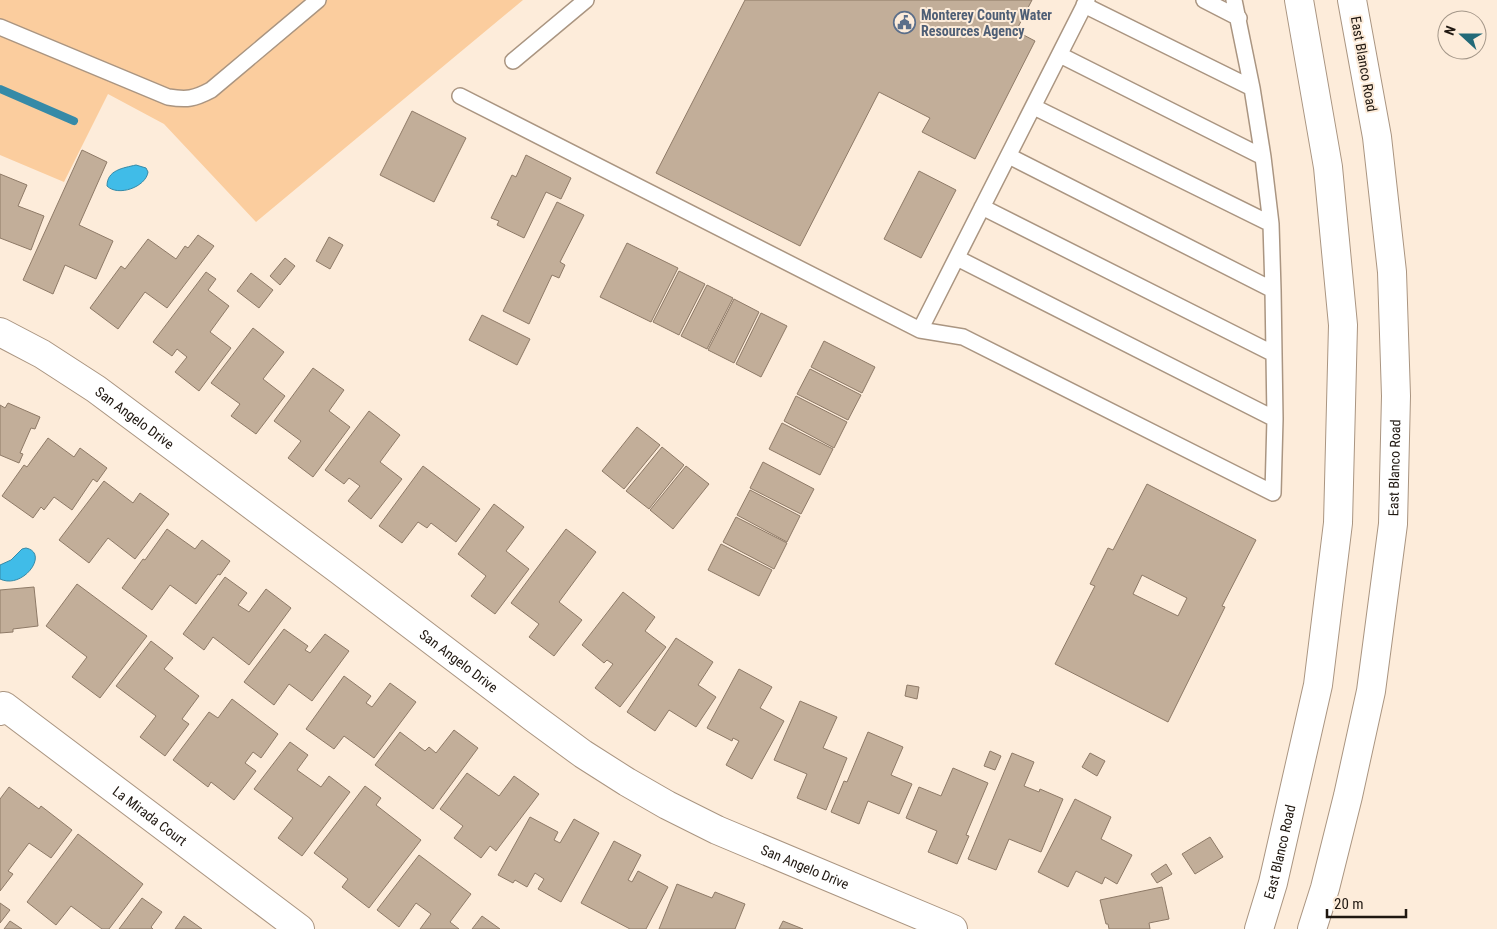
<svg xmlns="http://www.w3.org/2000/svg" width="1497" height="929" viewBox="0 0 1497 929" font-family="'Roboto Condensed',sans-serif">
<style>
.green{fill:#fbcd9e}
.water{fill:#40bce8;stroke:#368aa7}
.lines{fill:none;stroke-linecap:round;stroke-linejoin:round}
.stream{stroke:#368aa7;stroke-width:8}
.building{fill:#c2ae99;stroke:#8e7a67;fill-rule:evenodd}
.service-casing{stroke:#aa9581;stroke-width:18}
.minor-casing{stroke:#aa9581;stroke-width:30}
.trunk-casing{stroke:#aa9581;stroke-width:30}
.service{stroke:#fff;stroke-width:15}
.minor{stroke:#fff;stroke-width:28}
.trunk{stroke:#fff;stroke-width:28}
.labels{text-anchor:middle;stroke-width:4;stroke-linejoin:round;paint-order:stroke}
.service-label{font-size:14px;font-weight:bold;fill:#4e5e75;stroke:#fdecda;text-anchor:start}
.street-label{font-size:14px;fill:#1f1710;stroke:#fdecda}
</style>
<rect width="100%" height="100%" fill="#fdecda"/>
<path class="green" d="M0,0H523L256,222L164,124L108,94L64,182L0,155Z"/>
<path class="water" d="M136,165L146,168L148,172C146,187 118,197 107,186C107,170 123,168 136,165Z
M26,548C50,553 23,590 0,579V565L11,560L22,549Z"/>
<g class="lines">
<path class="stream" d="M0,89L74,121"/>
</g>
<path class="building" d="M745,0H1032L1016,31L1035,41L975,159L922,132L930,118L879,92L800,246L656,173Z
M412,111L466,138L434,202L380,175Z
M82,150L107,162L79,225L113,241L96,279L65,265L53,294L23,280Z
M526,155L571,178L561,199L546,192L524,238L497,225L499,221L491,218L512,175L516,177Z
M919,171L956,190L921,258L884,239Z
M0,174L27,185L18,206L44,216L31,250L0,238Z
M557,202L584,215L560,262L565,265L559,278L552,275L529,324L503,311Z
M198,235L214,246L167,308L145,292L118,329L90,308L121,266L125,269L148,239L176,259L185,246L188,248Z
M329,237L343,245L330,269L316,261Z
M627,243L678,268L651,322L600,297Z
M285,258L295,266L280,285L270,276Z
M679,271L705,284L679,335L653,322Z
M206,272L216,279L208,290L229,306L210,332L231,348L199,391L175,372L187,357L177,349L172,356L153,342Z
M251,273L273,290L259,308L237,291Z
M707,285L733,298L707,349L681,336Z
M734,299L759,312L734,363L708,350Z
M761,313L787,326L761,377L736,364Z
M482,315L530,339L517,365L469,340Z
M253,328L284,352L263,379L285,396L256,434L231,416L240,404L211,383Z
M824,341L875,367L862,393L811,367Z
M313,368L344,390L329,411L350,427L313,477L288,458L301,441L274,421Z
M810,369L861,395L848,420L797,394Z
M796,396L847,422L834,448L784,421Z
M8,403L40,417L35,429L31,428L20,453L23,454L19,463L0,455V405L5,408Z
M369,411L400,435L380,462L402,479L371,519L348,501L360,486L349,478L344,484L325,470Z
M782,423L833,449L820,475L769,449Z
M637,427L660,445L624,489L602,471Z
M48,438L74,457L80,448L107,468L97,482L93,479L72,510L54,497L44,510L41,507L33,518L2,496L24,465L27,467Z
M662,447L684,465L649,509L626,491Z
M763,462L814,489L801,514L750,488Z
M423,466L480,509L456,542L431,523L427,528L418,522L402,543L379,526Z
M686,466L709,484L673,529L650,510Z
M104,481L133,503L140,493L169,514L135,559L108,538L89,563L59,540Z
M1147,484L1256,540L1222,606L1225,607L1168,722L1055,664L1095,586L1090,584L1108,548L1113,550ZM1142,575L1187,598L1178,616L1133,594Z
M750,490L800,516L787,542L737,515Z
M494,504L524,527L506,551L529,569L495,614L471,596L486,576L458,554Z
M736,517L787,543L774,569L723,542Z
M167,529L195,549L202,540L230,561L220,575L218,574L196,604L170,585L152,610L122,588L143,559L145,560Z
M566,529L596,552L559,602L582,620L554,656L529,637L539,624L511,603Z
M721,544L772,570L759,596L708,570Z
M225,577L247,593L238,605L249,612L266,589L291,608L249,665L213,637L204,650L183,634Z
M77,584L147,636L100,698L72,677L87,657L46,626Z
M34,587L38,626L13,629V632L0,633V590Z
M623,592L655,617L645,631L666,647L620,707L595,688L613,664L607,660L604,663L582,645Z
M284,629L308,646L305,650L310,653L325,634L349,651L312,701L289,684L274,705L244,682Z
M676,638L713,662L698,685L716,697L696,727L669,710L655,731L627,712Z
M151,641L173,658L164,669L199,696L182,719L189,724L165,756L140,737L156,716L116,686Z
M739,669L772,687L760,708L784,721L752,779L726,765L739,741L733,738L732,741L707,728Z
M344,676L371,696L366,703L372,707L390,683L416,702L374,758L344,736L334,749L306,729Z
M907,685L919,687L917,699L905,696Z
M232,699L278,734L261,758L253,752L245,763L256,771L234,800L211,782L208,787L173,760L209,712L218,718Z
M800,701L837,717L823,748L847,758L826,810L797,798L807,774L774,760Z
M454,730L478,748L433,809L375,765L400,732L425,751L429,747L436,753Z
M868,732L903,747L891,775L912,784L899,814L868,801L859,824L831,812L844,781L847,782Z
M290,742L308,755L297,770L321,787L329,776L350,792L302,856L278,838L293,818L254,789Z
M990,751L1001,756L995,770L984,766Z
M1012,753L1034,762L1024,786L1039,792L1040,789L1063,799L1041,852L1009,839L996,870L968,859Z
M1090,753L1105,761L1097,776L1082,767Z
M953,768L988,783L966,835L969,836L957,864L928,852L937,831L906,818L919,787L941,796Z
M467,773L499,796L514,776L539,794L496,851L490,846L481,858L454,838L463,826L440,809Z
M365,786L381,798L376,805L421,840L369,908L342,887L348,879L314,853Z
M9,787L39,809L41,806L72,830L51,858L29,843L8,871L13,874L0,891V799Z
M1075,799L1111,817L1101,839L1132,855L1117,884L1105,877L1102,884L1076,871L1068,887L1038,872Z
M530,817L558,832L554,840L560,843L574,819L599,833L561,902L538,889L544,879L535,873L527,887L515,880L513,883L498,875Z
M78,834L143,884L109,929H102L71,906L56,925L27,902Z
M1210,837L1223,857L1195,874L1182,854Z
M614,841L641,855L628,880L632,882L638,871L668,887L646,929H630L581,903Z
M419,855L471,894L450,922L459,929H420L431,914L416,903L399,927L377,910Z
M1166,864L1172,874L1157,883L1151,874Z
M677,884L712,898L715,892L745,904L735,929H659Z
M1162,887L1169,919L1149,923L1150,929H1109L1108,924H1106L1100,900Z
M142,898L162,912L151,927L153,929H119Z
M0,903L10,910L0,923Z
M184,916L202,929H175Z
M482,916L500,929H472Z
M10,921L22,929H4Z
M783,921L803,929H779Z"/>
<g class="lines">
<defs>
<path id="service" d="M1204,0L1239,18
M1084,5L1252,88
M0,27L168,97C187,100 194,99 211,90L318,0
M1060,55L1263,157
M513,61L586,0
M460,96L920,330L963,337L1273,493L1275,419L1273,290L1271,224L1263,157L1252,88L1234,0
M1034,107L1271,224
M1009,156L1273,290
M982,207L1274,354
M957,258L1275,419
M920,330L1087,0"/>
<g id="minor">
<path id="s1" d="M0,332L42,354L96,389L339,570L534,718L583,754L627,782L667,805L717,830L953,929"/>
<path id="s2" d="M0,711L4,706L300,929"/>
</g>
<g id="trunk">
<path id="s3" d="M1259,929L1273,883L1318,685L1338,523L1343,325L1328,167L1299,0"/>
<path id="s4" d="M1312,929L1325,888L1348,796L1371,691L1393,524L1396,396L1392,272L1377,137L1352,0"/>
</g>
</defs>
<use href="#service" class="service-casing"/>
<use href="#minor" class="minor-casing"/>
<use href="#trunk" class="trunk-casing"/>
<use href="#service" class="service"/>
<use href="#minor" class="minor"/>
<use href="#trunk" class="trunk"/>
</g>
<defs>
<symbol id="civic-ring" viewBox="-11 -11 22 22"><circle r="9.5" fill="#fdecda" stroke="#5c6f8a" stroke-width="1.5"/><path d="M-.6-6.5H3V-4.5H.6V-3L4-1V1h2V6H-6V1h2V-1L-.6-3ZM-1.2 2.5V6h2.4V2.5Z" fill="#5c6f8a"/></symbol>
</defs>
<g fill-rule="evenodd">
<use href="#civic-ring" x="892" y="10" width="25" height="25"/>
</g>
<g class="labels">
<g class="service-label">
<text x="921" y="20">Monterey County Water<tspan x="921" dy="16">Resources Agency</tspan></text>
</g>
<g class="street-label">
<text transform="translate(1364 64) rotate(80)" y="5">East Blanco Road</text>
<text dy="5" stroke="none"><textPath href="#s1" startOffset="160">San Angelo Drive</textPath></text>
<text dy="5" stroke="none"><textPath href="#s4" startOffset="470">East Blanco Road</textPath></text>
<text dy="5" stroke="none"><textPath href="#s1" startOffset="565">San Angelo Drive</textPath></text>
<text dy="5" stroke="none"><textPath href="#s2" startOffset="189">La Mirada Court</textPath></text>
<text dy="5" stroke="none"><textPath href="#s3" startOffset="80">East Blanco Road</textPath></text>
<text dy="5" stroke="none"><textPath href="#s1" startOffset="970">San Angelo Drive</textPath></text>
</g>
</g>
<g transform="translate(1462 35) rotate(291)"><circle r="24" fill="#fdecda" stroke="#a49789"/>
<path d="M0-4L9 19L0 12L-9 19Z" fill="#236a78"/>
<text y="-8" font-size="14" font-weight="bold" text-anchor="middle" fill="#1f1710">N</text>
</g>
<path d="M1327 909v8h79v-8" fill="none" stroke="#1f1710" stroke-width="2.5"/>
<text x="1334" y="909" font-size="15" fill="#1f1710" stroke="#fdecda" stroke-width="4" paint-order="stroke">20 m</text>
</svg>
